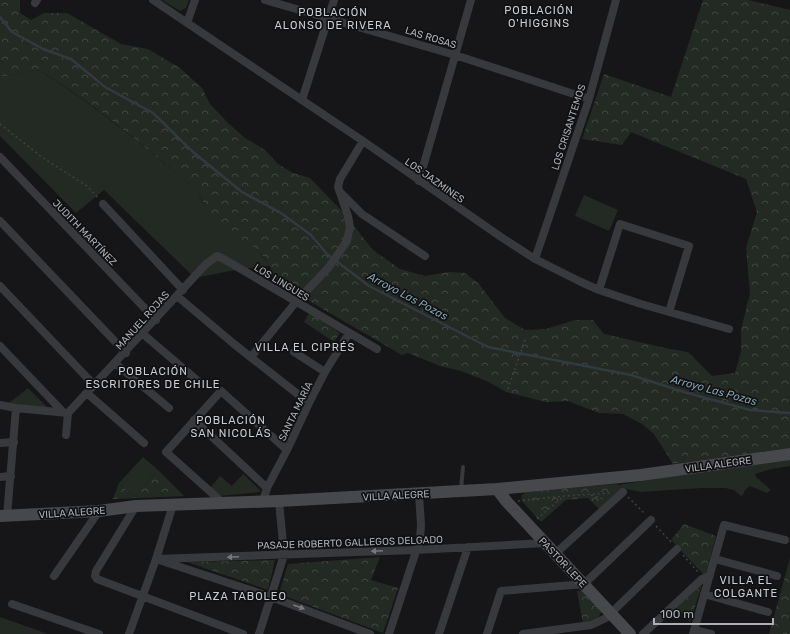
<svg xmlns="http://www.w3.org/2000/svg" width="790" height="634" viewBox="0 0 790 634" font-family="Rubik,sans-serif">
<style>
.green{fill:#232a23}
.forest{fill:url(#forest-crowns)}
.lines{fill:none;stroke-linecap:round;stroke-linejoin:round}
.stream{stroke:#313b3f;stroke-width:2.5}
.path{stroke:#3e4043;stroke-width:1.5;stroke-dasharray:2 3;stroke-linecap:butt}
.lane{stroke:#37393c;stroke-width:4}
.street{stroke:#37393c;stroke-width:8}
.secondary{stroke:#46484c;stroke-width:12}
.oneway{fill:#767a7f}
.labels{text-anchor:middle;stroke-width:3.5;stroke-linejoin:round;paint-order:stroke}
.street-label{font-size:10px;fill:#aab0b6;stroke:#111113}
.neighbourhood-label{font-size:11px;letter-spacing:1px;fill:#caced3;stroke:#111113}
.water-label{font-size:11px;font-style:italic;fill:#85a2ad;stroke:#111113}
</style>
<defs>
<pattern id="forest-crowns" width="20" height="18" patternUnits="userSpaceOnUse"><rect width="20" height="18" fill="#232a23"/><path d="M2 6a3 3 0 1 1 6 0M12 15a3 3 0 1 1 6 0" fill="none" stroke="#404641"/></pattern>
</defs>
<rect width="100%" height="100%" fill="#161618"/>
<path class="green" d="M162,0H189L186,8L180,11Z
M39,70C95,104 145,148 196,189L203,203L213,217L258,251L270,266L241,269L195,278L104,190L76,213L0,136V77Z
M584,195L618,210L609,231L575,216Z
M28,388L48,408L46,410L9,403Z
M143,457L158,470L134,497L119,483Z
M790,458V466L771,469L755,474L756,477L771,490L767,493L750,486L745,490L743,495L741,496L734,490L725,488H702L641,492L622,488L618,485Z
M243,474L260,490V492L220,496L210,488L220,476L232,486Z
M0,617L48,634H0Z"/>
<path class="forest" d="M0,0H20V13L31,20L44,13H67L121,44L148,49L180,68L202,88L210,104L228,123L245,138L265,150L278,164L293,173L310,178L341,210L373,250L400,269L425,276L449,272L465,273L478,283L505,318L525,330L546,329L575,320H593L604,334L670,349L688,352L712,376L735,373L741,351V330L750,293L746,248L757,212L746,179L631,132L622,145L582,139L604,74L671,97L703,0H748L790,10V448L673,464L654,434L642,424L623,414L599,413L568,401L546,402L506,392L487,381L461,371L440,366L408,353L402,355L273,280C272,275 272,269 269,265C258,246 239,239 222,226C210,217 203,202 196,189C145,148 95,103 39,70L0,77Z
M309,313L340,333L334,342L304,322Z
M158,470L184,496L113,499L119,483L134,497Z
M617,484L622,488L599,509L588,498L566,500L541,522L521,500L522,495L527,491Z
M684,524L716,536L706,573L703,574L671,540Z
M380,557L371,580L398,588L383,633L279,594L288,564Z
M790,558V634H769Z
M275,560L268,590L187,562Z
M702,585L690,622L677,608Z
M577,591H582L602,611L598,618L583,623Z"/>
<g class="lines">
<path class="stream" d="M0,17L12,32L43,49L71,59L105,87L153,113L193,152L242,192L281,213L311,235L327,254L369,286L488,347L631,375L684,392L750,410L790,413"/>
<path class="path" d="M0,124L43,158L87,186L98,198
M508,389L526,337
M591,495L603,499
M628,497L645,514
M518,501L564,496L610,493
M537,519L564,496
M656,526L672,543
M683,555L699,573"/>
<path class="lane" d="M461,489L463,467"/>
<path class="street" d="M153,0L363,141L501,237L535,259L581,282L599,290L641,304L729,329
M265,0L455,55L589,99
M35,3L37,0
M187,23L195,0
M302,100L334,0
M0,157L156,320
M419,181L471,0
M342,194L362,214L425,256
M103,204L183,290
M0,221L126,353
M535,259L589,99L616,0
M0,286L95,386
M599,290L620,224L689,246L669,312
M177,296L234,344L309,403
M143,334L198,381
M0,346L63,412
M294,352L325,372
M251,357L296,302L329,267L347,241L350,227L348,216L338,187L340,179L363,141
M116,364L169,408
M88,394L144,443
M0,405L16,408L68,413L206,264L217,256L222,258L377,349
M194,420L267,488
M66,435L68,413
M0,443L14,442
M0,477L11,476
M263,501L267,488L287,450L309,403L325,372L349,333
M223,503L166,452L221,391L287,450
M136,506L96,571L95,576L97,579L243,634
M7,516L16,408
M555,554L623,492
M156,559L416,550L545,543
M715,559L777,576
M162,561L271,597L370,634
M54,576L99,511
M704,594L768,612
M12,604L99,634
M694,630L711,634
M129,634L156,559L173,505
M259,634L284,555L279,501
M389,634L420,539L421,525L419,494
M439,634L468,547
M487,634L501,591L584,584L651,520
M523,634L591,625L606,618L677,549
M643,634L702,579L710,575
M693,634L724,525L785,540"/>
<path class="secondary" d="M497,489L507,502L630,634
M0,516L99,511L136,506L279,501L497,489L641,475L790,454"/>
</g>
<defs><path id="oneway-solid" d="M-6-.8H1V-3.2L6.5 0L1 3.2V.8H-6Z"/></defs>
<g class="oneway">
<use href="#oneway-solid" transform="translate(377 551) rotate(178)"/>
<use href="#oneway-solid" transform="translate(233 557) rotate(178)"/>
<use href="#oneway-solid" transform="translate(299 607) rotate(20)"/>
</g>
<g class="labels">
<g class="street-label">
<text transform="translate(431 37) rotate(17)" y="4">LAS ROSAS</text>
<text transform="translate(568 127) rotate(-72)" y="4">LOS CRISANTEMOS</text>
<text transform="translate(435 180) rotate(35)" y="4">LOS JAZMINES</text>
<text transform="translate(85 232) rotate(46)" y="4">JUDITH MARTÍNEZ</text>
<text transform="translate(282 282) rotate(31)" y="4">LOS LINGUES</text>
<text transform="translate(142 320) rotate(-48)" y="4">MANUEL ROJAS</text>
<text transform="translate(295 411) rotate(-64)" y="4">SANTA MARÍA</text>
<text transform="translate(718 464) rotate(-8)" y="4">VILLA ALEGRE</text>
<text transform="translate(396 495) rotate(-3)" y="4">VILLA ALEGRE</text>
<text transform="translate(72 512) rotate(-4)" y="4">VILLA ALEGRE</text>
<text transform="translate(350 542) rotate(-2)" y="4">PASAJE ROBERTO GALLEGOS DELGADO</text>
<text transform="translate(563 562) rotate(47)" y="4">PASTOR LEPE</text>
</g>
<g class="neighbourhood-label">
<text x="539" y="14">POBLACIÓN<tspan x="539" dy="13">O'HIGGINS</tspan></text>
<text x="333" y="16">POBLACIÓN<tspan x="333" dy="13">ALONSO DE RIVERA</tspan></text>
<text x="305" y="351">VILLA EL CIPRÉS</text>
<text x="153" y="375">POBLACIÓN<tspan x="153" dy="13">ESCRITORES DE CHILE</tspan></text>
<text x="231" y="424">POBLACIÓN<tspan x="231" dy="13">SAN NICOLÁS</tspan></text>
<text x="746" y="584">VILLA EL<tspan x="746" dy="13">COLGANTE</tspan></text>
<text x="238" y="600">PLAZA TABOLEO</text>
</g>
<g class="water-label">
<text transform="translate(408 296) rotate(28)" y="4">Arroyo Las Pozas</text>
<text transform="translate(714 390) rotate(15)" y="4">Arroyo Las Pozas</text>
</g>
</g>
<path d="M654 618v6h119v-6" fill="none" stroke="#aab0b6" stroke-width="2"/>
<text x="660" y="618" font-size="12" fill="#aab0b6" stroke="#111113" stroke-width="3" paint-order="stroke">100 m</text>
</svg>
